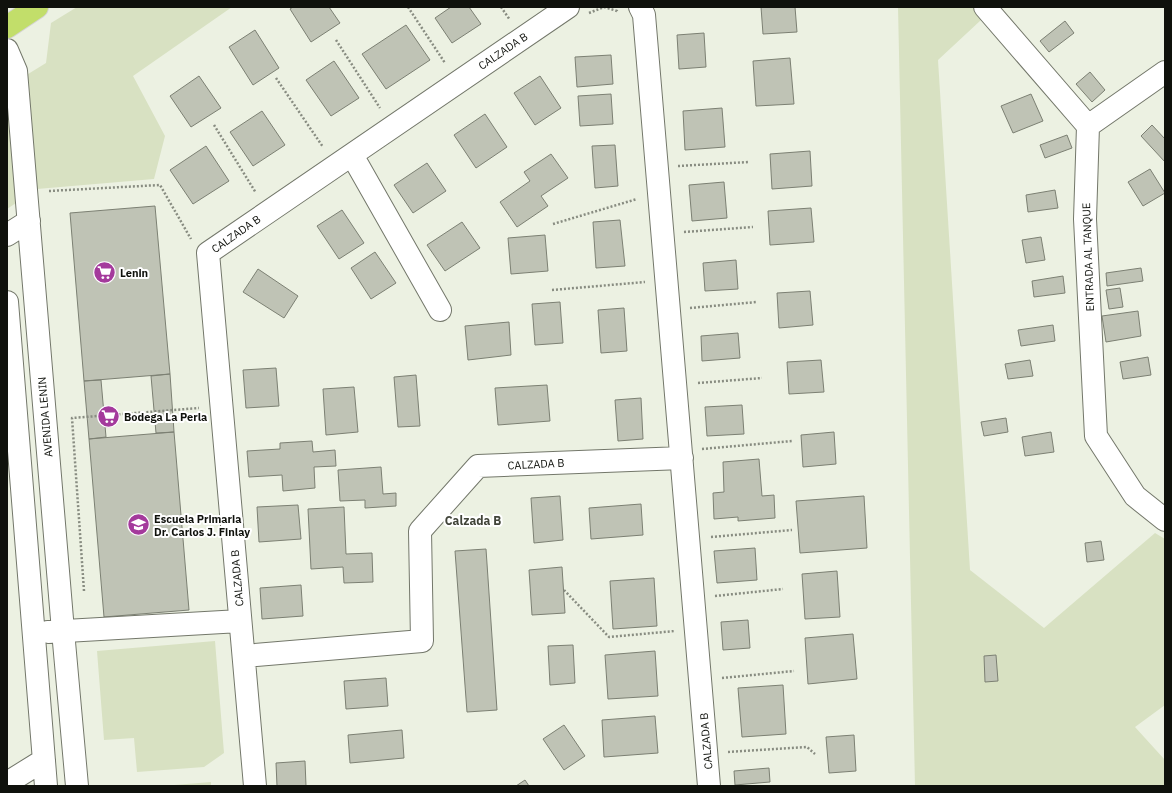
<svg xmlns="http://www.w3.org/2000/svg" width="1172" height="793" viewBox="0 0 1172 793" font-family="'IBM Plex Sans',sans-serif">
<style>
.green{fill:#d8e1c2}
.building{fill:#bfc3b5;stroke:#7c8073}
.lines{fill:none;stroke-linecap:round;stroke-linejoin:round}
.minor-casing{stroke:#73776a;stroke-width:24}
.highway-casing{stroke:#d4d4d3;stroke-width:24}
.path{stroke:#888c81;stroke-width:2.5;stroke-dasharray:2 2;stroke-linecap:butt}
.minor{stroke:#fff;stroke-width:22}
.highway{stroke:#c2de6a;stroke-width:22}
.labels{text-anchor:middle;stroke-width:4;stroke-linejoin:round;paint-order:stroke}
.street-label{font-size:11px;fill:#0f110c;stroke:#fff}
.poi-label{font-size:11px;font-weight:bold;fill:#0f110c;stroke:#fff;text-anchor:start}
.neighbourhood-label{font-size:12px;font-weight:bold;fill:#414439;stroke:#fff}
</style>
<rect width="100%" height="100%" fill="#ecf1e2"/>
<path class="green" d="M77,7H232L133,76L165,136L154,179L37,189L7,209V87L46,63L51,23Z
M898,7H995L938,60L970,570L1044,628L1155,533L1165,539V705L1135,727L1165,760V786H915Z
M215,641L224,753L204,767L137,772L134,738L104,740L97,651Z
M211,782V786H162Z"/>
<path class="building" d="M293,7H329L340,23L311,42L290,9Z
M451,7H469L481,24L452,43L435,18Z
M761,7H795L797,32L763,34Z
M1065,21L1074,33L1049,52L1040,41Z
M406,25L430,60L386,89L362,54Z
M255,30L279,68L253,85L229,47Z
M704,33L706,67L679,69L677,35Z
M611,55L613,84L577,87L575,57Z
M790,58L794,104L756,106L753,61Z
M334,61L359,98L331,116L306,80Z
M1090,72L1105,90L1092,102L1076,84Z
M199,76L221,108L191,127L170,96Z
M540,76L561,108L535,125L514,93Z
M611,94L613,124L580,126L578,96Z
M1031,94L1043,121L1013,133L1001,106Z
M722,108L725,147L685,150L683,111Z
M262,111L285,145L253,166L230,132Z
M485,114L507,147L476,168L454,135Z
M1152,125L1165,139V162L1141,136Z
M1067,135L1072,148L1045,158L1040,145Z
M615,145L618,186L595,188L592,146Z
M206,146L229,181L193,204L170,170Z
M810,151L812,186L772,189L770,154Z
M551,154L568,178L541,196L548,206L517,227L500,202L530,181L524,172Z
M427,163L446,191L413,213L394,185Z
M1150,169L1165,193L1143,206L1128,182Z
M724,182L727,218L692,221L689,185Z
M1055,190L1058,208L1028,212L1026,195Z
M155,206L170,374L84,381L70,213Z
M811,208L814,242L770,245L768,211Z
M342,210L364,243L339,259L317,226Z
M620,220L625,266L596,268L593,222Z
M462,222L480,248L445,271L427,245Z
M545,235L548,271L511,274L508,238Z
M1041,237L1045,260L1026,263L1022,240Z
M375,252L396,283L371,299L351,268Z
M736,260L738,289L705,291L703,263Z
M1141,268L1143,281L1107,286L1106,273Z
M258,269L298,296L284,318L243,292Z
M1063,276L1065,293L1034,297L1032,281Z
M1120,288L1123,307L1109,309L1106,290Z
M810,291L813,325L779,328L777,293Z
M560,302L563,343L535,345L532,304Z
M624,308L627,351L601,353L598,310Z
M1138,311L1141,336L1106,342L1102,316Z
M509,322L511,355L468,360L465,326Z
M1053,325L1055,341L1021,346L1018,330Z
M738,333L740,358L702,361L701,336Z
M1148,357L1151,375L1123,379L1120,362Z
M821,360L824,392L789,394L787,362Z
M1030,360L1033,376L1008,379L1005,364Z
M276,368L279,406L246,408L243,370Z
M170,374L174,432L156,433L151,376Z
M416,375L420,426L398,427L394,377Z
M101,380L106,437L89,439L84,381Z
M547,385L550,421L498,425L495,388Z
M354,387L358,432L326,435L323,389Z
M641,398L643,439L618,441L615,400Z
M742,405L744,434L707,436L705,407Z
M1006,418L1008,432L984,436L981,422Z
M174,432L189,610L104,617L89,439Z
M834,432L836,464L803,467L801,435Z
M1051,432L1054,452L1025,456L1022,437Z
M312,441L313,452L335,450L336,466L314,467L315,488L283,491L282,475L249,477L247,451L280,449V443Z
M759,459L762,496L774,495L775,518L738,521V517L714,519L713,493L724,492L723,462Z
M381,467L383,494L396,493V506L365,508V500L340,501L338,470Z
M560,496L563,540L534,543L531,498Z
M864,496L867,548L800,553L796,501Z
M641,504L643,535L591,539L589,508Z
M298,505L301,539L259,542L257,507Z
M344,507L346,554L372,553L373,582L344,583L343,567L311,569L308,509Z
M1101,541L1104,560L1087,562L1085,543Z
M755,548L757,580L717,583L714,551Z
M486,549L497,710L467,712L455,551Z
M562,567L565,613L532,615L529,570Z
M837,571L840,617L805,619L802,574Z
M654,578L657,626L613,629L610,581Z
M301,585L303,616L262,619L260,588Z
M748,620L750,648L723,650L721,622Z
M853,634L857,679L808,684L805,638Z
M573,645L575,683L550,685L548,646Z
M655,651L658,696L608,699L605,655Z
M996,655L998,681L985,682L984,656Z
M386,678L388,706L346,709L344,681Z
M783,685L786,734L742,737L738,688Z
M655,716L658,753L604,757L602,720Z
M564,725L585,756L564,770L543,739Z
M402,730L404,758L350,763L348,735Z
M854,735L856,771L829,773L826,737Z
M305,761L306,786H277L276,763Z
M769,768L770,782L735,785L734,771Z
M525,780L529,786H516Z"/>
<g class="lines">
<defs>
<path id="minor" d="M640,7L644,15L709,786
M985,7L1088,126L1085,219L1096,436L1135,496L1165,520
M7,50L16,71L63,631L77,786
M1088,126L1165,72
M352,155L440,310
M7,235L29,221
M7,302L46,786
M48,632L240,621
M244,656L422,641L420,531L478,466L682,458
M7,783L44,760
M255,786L208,253L568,7"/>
<path id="highway" d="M7,27L37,7"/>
</defs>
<use href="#minor" class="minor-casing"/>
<use href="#highway" class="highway-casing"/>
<path class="path" d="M408,7L445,63
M501,7L510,20
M589,13L604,7L617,11L618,13
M336,40L380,108
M276,78L323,147
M214,125L256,193
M678,166L749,162
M49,191L160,185L191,239
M553,224L637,199
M684,232L753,227
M552,290L645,282
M690,308L757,302
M698,383L762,378
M702,449L792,441
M711,537L792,530
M564,590L609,637L675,631
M84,591L72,418L199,408
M715,596L783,589
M722,678L794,671
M728,752L807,747L815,754"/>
<use href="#minor" class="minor"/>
<use href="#highway" class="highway"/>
</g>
<defs>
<symbol id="supermarket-disc" viewBox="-11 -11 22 22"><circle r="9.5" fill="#a43a9c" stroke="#fff"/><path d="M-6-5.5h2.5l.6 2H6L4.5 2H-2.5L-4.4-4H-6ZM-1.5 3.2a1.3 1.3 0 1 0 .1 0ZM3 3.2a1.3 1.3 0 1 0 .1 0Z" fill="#fff"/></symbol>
<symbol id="school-disc" viewBox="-11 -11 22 22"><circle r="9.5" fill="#a43a9c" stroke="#fff"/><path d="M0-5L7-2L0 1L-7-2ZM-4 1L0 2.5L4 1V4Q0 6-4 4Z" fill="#fff"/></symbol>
</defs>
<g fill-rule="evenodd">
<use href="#supermarket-disc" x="92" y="260" width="25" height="25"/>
<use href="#supermarket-disc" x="96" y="404" width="25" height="25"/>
<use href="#school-disc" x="126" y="512" width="25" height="25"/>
</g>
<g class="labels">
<g class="street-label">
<text transform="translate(503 51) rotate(-34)" y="4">CALZADA B</text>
<text transform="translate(236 234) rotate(-35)" y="4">CALZADA B</text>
<text transform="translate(1088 257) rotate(-92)" y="4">ENTRADA AL TANQUE</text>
<text transform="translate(45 417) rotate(-95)" y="4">AVENIDA LENIN</text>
<text transform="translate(536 464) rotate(-3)" y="4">CALZADA B</text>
<text transform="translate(237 578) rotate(-95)" y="4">CALZADA B</text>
<text transform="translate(706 741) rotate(-95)" y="4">CALZADA B</text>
</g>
<g class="poi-label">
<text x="120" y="277">Lenin</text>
<text x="124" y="421">Bodega La Perla</text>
<text x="154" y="523">Escuela Primaria<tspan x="154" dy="13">Dr. Carlos J. Finlay</tspan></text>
</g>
<g class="neighbourhood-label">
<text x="473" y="525">Calzada B</text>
</g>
</g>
<rect width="1172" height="793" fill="none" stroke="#0f110c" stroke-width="16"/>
</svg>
